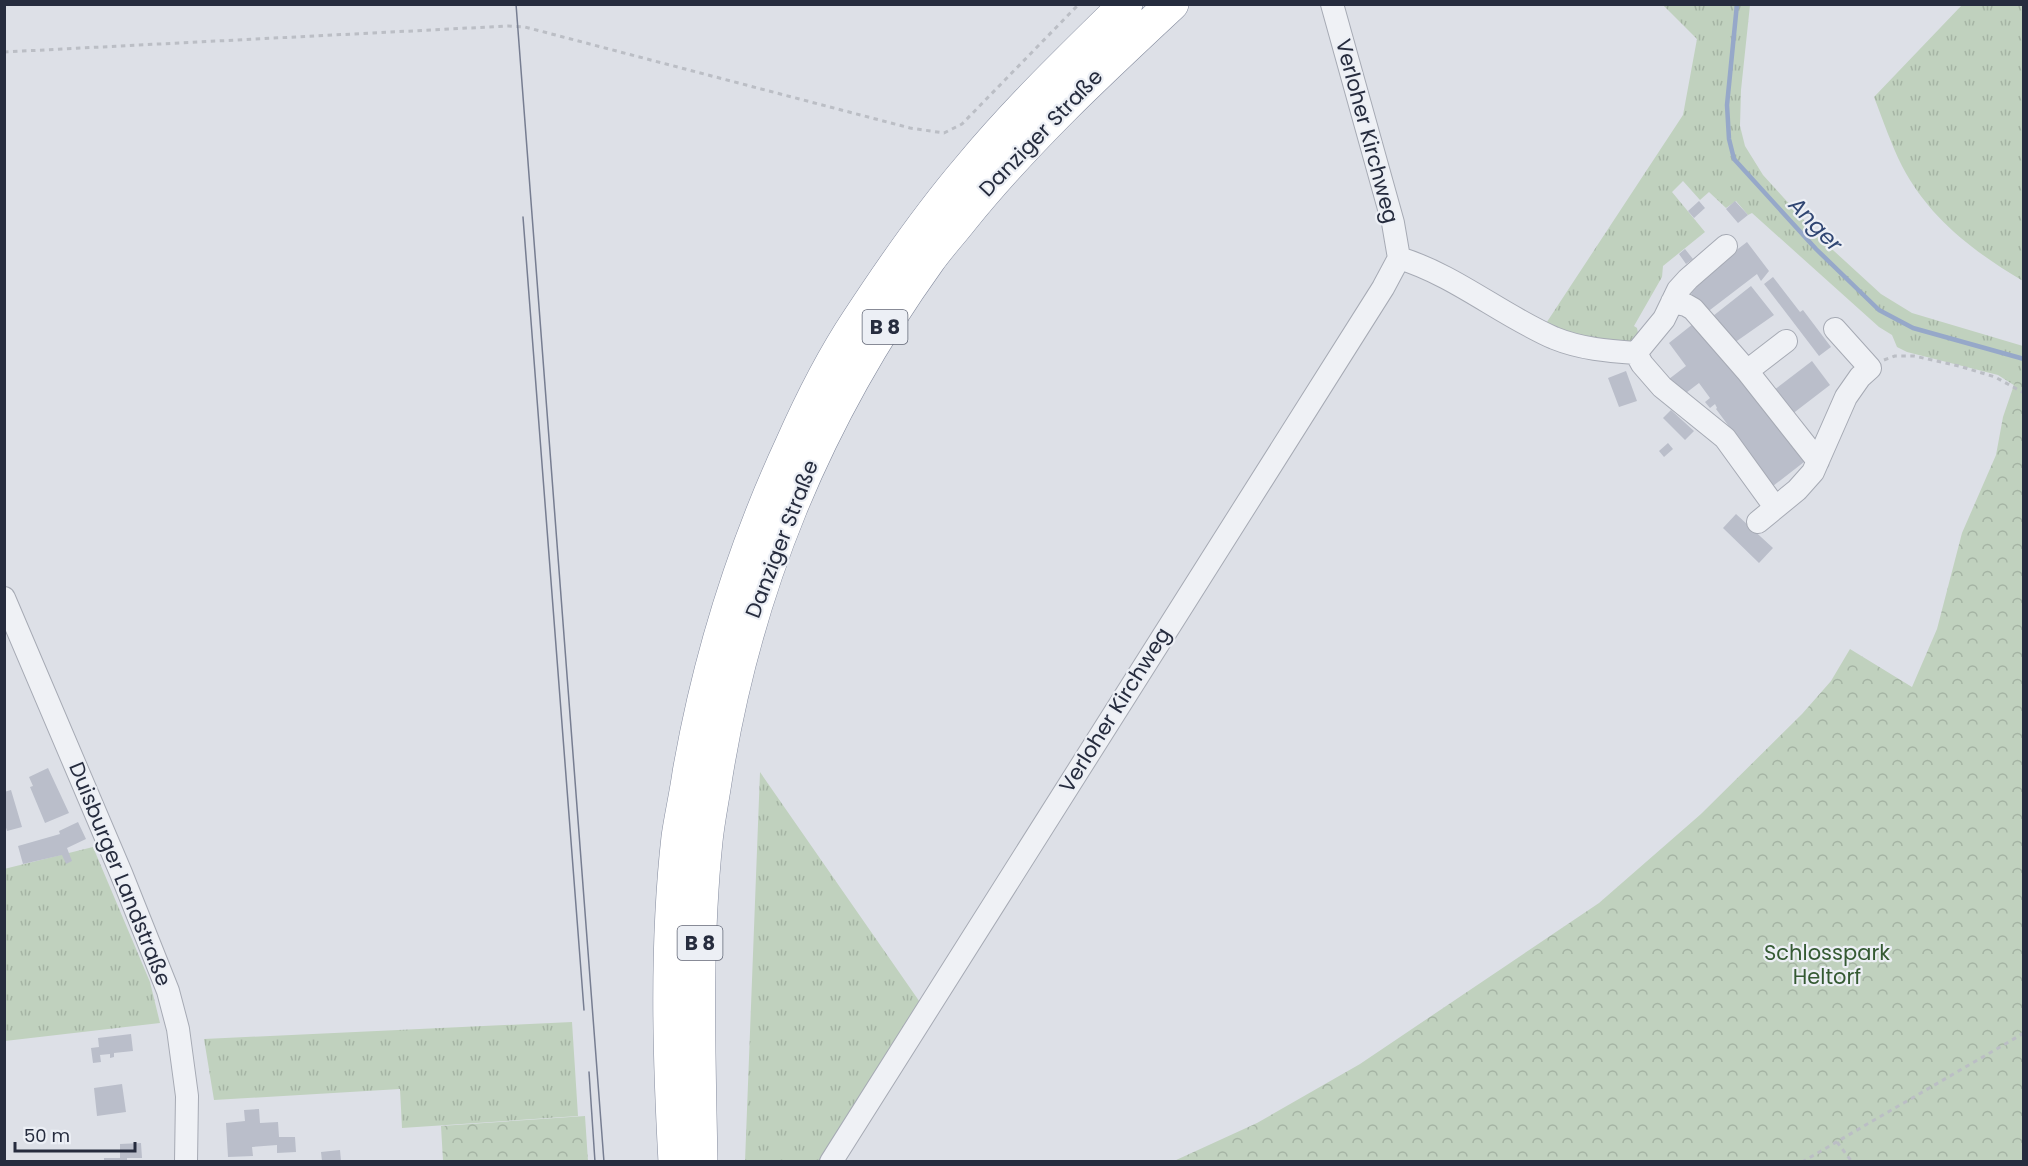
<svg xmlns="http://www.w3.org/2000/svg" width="2028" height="1166" viewBox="0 0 2028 1166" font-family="Poppins,sans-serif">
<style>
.grass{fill:url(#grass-tufts)}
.forest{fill:url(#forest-crowns)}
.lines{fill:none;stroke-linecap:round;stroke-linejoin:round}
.stream{stroke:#96a8c9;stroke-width:4.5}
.building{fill:#babeca}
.minor-casing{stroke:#a6aab4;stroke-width:24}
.highway-casing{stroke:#848b9e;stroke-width:34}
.path{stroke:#bbbec5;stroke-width:3;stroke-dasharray:4.5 4.5;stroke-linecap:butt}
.minor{stroke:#eff1f5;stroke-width:22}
.highway{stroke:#fff;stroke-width:33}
.tram{stroke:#767d91;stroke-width:1.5}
.labels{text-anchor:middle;stroke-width:4.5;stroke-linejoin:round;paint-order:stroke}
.shield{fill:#eceff5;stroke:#616675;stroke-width:1.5}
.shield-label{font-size:20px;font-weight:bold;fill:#262c3e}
.street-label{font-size:21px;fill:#262c3e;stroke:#eceff5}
.park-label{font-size:21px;fill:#355a33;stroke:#eceff5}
.water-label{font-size:22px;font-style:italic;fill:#2f4572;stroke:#eceff5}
</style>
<defs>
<pattern id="grass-tufts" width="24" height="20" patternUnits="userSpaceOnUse" patternTransform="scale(1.5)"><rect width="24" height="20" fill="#c0d1be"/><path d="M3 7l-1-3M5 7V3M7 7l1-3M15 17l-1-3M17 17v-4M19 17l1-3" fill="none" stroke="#a5b4a4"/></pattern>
<pattern id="forest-crowns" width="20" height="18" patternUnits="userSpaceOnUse" patternTransform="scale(1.5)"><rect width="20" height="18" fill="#c0d1be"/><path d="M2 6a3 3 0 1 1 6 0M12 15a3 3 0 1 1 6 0" fill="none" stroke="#a5b4a4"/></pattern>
</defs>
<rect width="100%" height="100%" fill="#dde0e7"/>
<path class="grass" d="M1663,5H1750L1741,90L1740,126L1745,146L1763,175L1822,240L1881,294L1912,313L2023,346V391L1998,375L1907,352L1897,347L1892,335L1879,327L1752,213L1748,215L1736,201L1726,208L1709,192L1700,200L1683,181L1672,192L1705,232L1663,266L1662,277L1634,326L1637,328L1639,338L1617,349L1541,331L1683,115L1697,39Z
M1962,5H2023V281C1974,252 1929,218 1902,166C1891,144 1883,120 1874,97Z
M760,772L924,1008L827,1161L745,1162Z
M93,847L150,982L160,1023L5,1041L4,869Z
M572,1022L578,1116L402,1128L400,1089L214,1100L204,1039Z"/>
<path class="forest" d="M2023,367V1161H1174L1257,1123L1360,1064L1599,903L1701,814L1802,714L1831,681L1850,649L1912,687L1937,629L1962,533L1996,455L2003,417L2016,379Z
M585,1116L588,1161H443L441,1126Z"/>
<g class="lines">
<path class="stream" d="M1737,4L1727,105L1729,139L1734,159L1816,249L1879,310L1913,328L2024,359"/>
</g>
<path class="building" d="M1699,201L1705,208L1694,218L1688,211Z
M1735,201L1748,215L1738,223L1726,209Z
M1747,242L1769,271L1761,281L1757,274L1706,313L1687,288Z
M1685,249L1693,259L1686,264L1679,254Z
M1773,277L1800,312L1803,310L1831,347L1819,356L1764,284Z
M1751,286L1774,315L1734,343L1713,316Z
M1698,320L1804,462L1773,486L1716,409L1717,408L1715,404L1710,408L1705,402L1710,398L1699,383L1682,396L1669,379L1686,366L1669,343Z
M1812,361L1830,385L1787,418L1769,394Z
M1626,371L1637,401L1619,407L1608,378Z
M1671,410L1694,431L1685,440L1663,418Z
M1668,443L1673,449L1664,457L1659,451Z
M1736,514L1773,548L1759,563L1723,528Z
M48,768L69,813L45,823L30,787L33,786L29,777Z
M11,790L22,827L7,831L4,821V792Z
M78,822L86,839L67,848L72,861L66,864L62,855L23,864L18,846L60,834L59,831Z
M131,1034L133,1051L114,1053V1057L110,1058V1054L100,1055L101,1062L93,1063L91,1048L99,1047L98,1038Z
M122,1084L126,1112L97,1116L94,1088Z
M259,1109L260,1123L278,1122L279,1137H295L296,1152L277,1153V1145L252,1147L253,1156L228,1157L226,1123L245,1121L244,1110Z
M141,1143L142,1158H127V1161H104V1158H120V1144Z
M340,1150L341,1161H322L321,1152Z"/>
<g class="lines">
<defs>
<path id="minor" d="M1399,258C1455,275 1501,315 1554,338C1581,349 1608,351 1636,353
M1672,302L1686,305L1693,309L1747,371L1818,461
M1636,353L1642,364L1662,387L1725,438L1775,507
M1636,353L1664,319L1678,290L1688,279L1726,246
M1747,371L1786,341
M1758,522L1797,490L1813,472L1846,397L1860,377L1870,368L1835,329
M4,598L121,873L168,991L178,1029L187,1096L186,1162
M831,1162L1383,288L1399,258L1393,223L1332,4"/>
<path id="highway" d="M675,1162C669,1054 666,944 678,837C681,816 686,795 689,773C709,658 742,552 791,446C810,403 832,359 858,320C892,268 928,216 969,168C1017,110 1072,57 1126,4
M701,1162C699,1055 695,947 706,841C708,821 712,802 715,782C745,590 815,419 929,260C939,246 951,233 962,219C1025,141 1098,73 1172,4"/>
</defs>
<use href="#minor" class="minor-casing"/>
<use href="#highway" class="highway-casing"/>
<path class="path" d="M4,52L508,26L525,27L910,128L944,133L962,124L1079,4
M1884,360L1895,356H1914L1959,366L1995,377L2024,393
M1837,1142L1852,1162
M1802,1162L2024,1033"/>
<use href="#minor" class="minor"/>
<use href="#highway" class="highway"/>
<path class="tram" d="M516,4L604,1162
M523,217L584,1010
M589,1072L595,1162"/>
</g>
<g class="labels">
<g class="shield">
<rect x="862.5" y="310" width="45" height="34" rx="4.5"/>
<rect x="677.5" y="926" width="45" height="34" rx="4.5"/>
</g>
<g class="shield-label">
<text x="885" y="334">B 8</text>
<text x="700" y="950">B 8</text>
</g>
<g class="street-label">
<text transform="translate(1367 131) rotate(75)" y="7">Verloher Kirchweg</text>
<text transform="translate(1041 133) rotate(-46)" y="7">Danziger Straße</text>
<text transform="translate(782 539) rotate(-69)" y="7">Danziger Straße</text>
<text transform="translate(1115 710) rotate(-58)" y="7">Verloher Kirchweg</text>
<text transform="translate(120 874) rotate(68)" y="7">Duisburger Landstraße</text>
</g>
<g class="park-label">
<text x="1827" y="960">Schlosspark<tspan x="1827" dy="24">Heltorf</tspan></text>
</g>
<g class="water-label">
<text transform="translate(1816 224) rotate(46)" y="8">Anger</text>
</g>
</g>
<rect width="2028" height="1166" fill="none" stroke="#262c3e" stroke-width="12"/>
<path d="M15 1142v9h120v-9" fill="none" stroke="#262c3e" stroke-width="3"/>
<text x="24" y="1142" font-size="18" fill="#262c3e" stroke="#eceff5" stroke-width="4.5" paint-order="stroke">50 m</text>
</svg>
